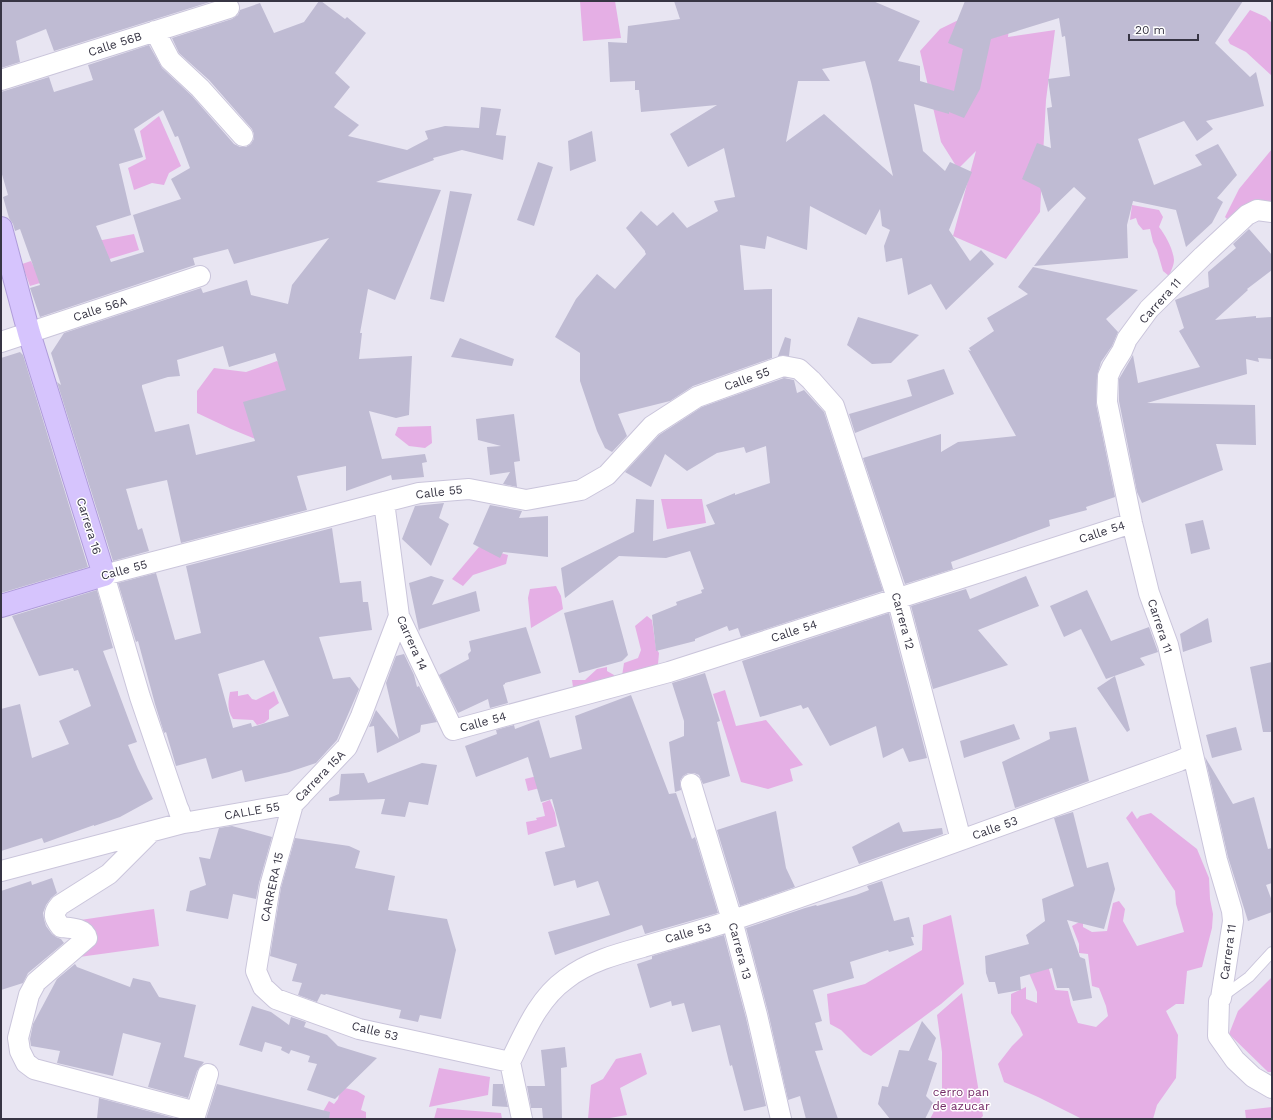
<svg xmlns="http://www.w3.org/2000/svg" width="1273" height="1120" viewBox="0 0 1273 1120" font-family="'Work Sans',sans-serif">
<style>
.green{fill:#e5afe5}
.building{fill:#bfbbd3;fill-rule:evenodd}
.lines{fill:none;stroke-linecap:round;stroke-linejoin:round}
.lane-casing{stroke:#cac5db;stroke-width:12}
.street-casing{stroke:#cac5db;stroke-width:22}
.secondary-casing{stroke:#af9cda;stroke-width:24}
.lane{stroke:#fff;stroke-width:10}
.street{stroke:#fff;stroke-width:20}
.secondary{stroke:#d6c4fd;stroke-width:22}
.labels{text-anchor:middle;stroke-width:3;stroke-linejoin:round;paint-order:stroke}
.street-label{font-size:12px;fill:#373544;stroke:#fff}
.park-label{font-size:12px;fill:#742a67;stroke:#fff}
</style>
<rect width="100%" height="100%" fill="#e8e5f2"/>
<path class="green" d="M580,1H615L621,38L583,41Z
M1012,1L1008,37L1055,30L1046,100L1040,212L1006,259L953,236L976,151L958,169L941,142L920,51L940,29L983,8Z
M1250,10L1266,17L1272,23V76L1246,52L1230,44L1228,40Z
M159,116L181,166L169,173L164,185L152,183L134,190L128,168L146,159L140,131Z
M1272,149V202L1241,207L1227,219L1225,217L1239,189Z
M1132,205L1159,210L1163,217L1159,227C1166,236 1173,249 1174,260C1174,265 1171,271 1169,276L1163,271L1157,250L1153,242L1150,229L1143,230L1138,224L1136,218L1130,220Z
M134,234L139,250L103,261L97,241Z
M31,261L34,267L40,265L83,270L30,286L22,264Z
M277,361L294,376L268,444L231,429L197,413V391L214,368L246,372Z
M431,426L432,443L425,448L409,446L395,435L398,427Z
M661,499H702L706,523L667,529Z
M479,547L508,555L506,564L473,575L463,586L452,579Z
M556,586L561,596L563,609L531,628L528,598L530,589Z
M647,616L652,620L656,648L659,653L658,664L650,670L622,676L624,663L638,658L641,650L635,626Z
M607,667V671L614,675L620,684L574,694L572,680H585L597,669Z
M725,690L736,726L766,720L803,765L790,769L793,781L768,789L741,782L713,694Z
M238,691V696L248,694L252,699L256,700L274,691L279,703L269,710V719L264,723L257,725L253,720L233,719C227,710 228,702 230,692Z
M565,769L568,781L528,791L525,779Z
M550,800L555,813L557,826L528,835L526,822L537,820L536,818L545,816L542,803Z
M1132,811L1137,819L1140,816L1151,813L1197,849L1209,878L1210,899L1213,914L1212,928L1202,967L1187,971L1184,1004H1176L1166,1011L1178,1035L1176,1078L1157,1105L1153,1119H1082L1038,1097L1004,1082L998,1064L1012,1046L1023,1035L1020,1028L1011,1013V994L1026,987V999L1037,1003V992L1024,961L1045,955L1055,990L1068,991L1071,1005L1078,1023L1096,1027L1108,1016L1106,1006L1099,988L1092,986L1088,954L1079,953V944L1072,926L1083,920V927L1092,932L1107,931L1113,903L1119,901L1125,909L1123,921L1137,946L1184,932L1176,904L1175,891L1126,818Z
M154,909L159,946L72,958L67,922Z
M951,915L964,984L941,1004L871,1056L863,1052L841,1030L830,1024L827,994L865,984L922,950L923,925Z
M1272,977V1072H1268L1229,1034L1238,1011Z
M962,993L983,1116L980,1119H930L942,1096V1052L937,1015Z
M641,1053L647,1074L620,1088L627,1115L604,1119H588L591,1085L603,1079L616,1059Z
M439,1068L490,1077L488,1095L429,1107Z
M341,1087L357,1091L365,1096L361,1110L366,1112V1119H308L321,1115L329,1101L334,1104L338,1099Z
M1272,1107V1119H1246L1245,1110Z
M437,1108L501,1113L502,1119H434Z"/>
<path class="building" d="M1,1H213L54,51L46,29L16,41L20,62L1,68Z
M319,1H321L345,19L347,17L366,33L335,73L350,87L334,107L359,125L348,136L407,150L428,139L425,131L445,126L479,128L481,107L501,109L496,135L506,136L503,160L462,150L433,158L434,160L376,182L441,190L395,300L368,289L360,333H362L359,359L412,356L409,415L396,418L369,411L382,459L425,454L427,462L422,463L424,477L392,480L391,475L346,491V466L297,476L307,510L181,543L167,480L126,489L138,530L142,528L149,551L113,561L57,382L61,385L51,353L64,333L201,288L203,293L247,280L251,295L288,304L292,285L329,238L234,264L228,249L193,258L195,265L40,317L30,288L40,285L20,229L15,231L13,224L9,218L3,197L8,195L1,171V92L49,77L54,92L93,80L88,65L149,45L162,68L192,96L234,144L240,147H246L251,144L254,139V134L252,129L209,80L179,53L172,38L232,19L238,15L240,10L260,3L274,33L304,22ZM163,110L175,137L178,136L190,168L171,179L181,199L133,215L144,252L111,262L96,226L131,215L119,164L143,157L134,129ZM223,346L229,367L275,353L286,390L243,402L255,441L196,455L189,424L155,432L142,387V385L168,377L180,376L177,360Z
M674,1H873L920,21L898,61L920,66V81L954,91L963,49L948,43L965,1H1243L1215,43L1250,77L1256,72L1264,106L1206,121L1213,129L1197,141L1184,121L1138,139L1154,185L1202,165L1195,155L1218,144L1237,175L1217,198L1223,202L1212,223L1186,247L1176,210L1133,201L1127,225L1128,258L1034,266L1086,198L1074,187L1048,212L1040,188L1022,179L1037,143L1051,148L1047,108L1052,107L1048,79L1070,76L1065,36L1062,37L1059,18L991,39L980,89L964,118L949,112V114L914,104L923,151L945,171L950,162L972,172L949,230L970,261L981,250L994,264L946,310L931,284L908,295L902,258L886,262L884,246L890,230L882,226L880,209L866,235L810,206L807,250L767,236L765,249L740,245L744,290L772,289V358L693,386L670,401L618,414L627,436L612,452L605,448L597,431L580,381V353L555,337L576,299L597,274L615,289L646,254L645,252V251L626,228L641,211L657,226L673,212L687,228L718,211L714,201L735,197L724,148L688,167L670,134L717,105L641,112L639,90H635V81L610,82L608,42L627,43L628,26L680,19ZM865,61L871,82L893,176L824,114L786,142L798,81H830L822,69Z
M592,131L596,161L570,171L568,141Z
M538,162L553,167L534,226L517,220Z
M450,191L472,194L444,302L430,299Z
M1249,229L1272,255V270L1247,289L1248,290L1215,320L1256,316V318L1271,317L1272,359L1258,358L1259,362L1246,359L1247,374L1147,403L1255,405L1256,445L1216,444L1223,470L1142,503L1137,492L1119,401V379L1133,355L1138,383L1200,367L1179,331L1184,328L1175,300L1209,287L1208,272L1236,248L1233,244Z
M1033,267L1138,290L1106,319L1118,332L1112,346L1101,362L1097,376L1096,404L1115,497L1086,507L1087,510L1049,520L1050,526L951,562L953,569L905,584L863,458L941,434V452L958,442L1016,436L968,350L971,351L969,348L994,331L987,318L1028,294L1018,287Z
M858,317L899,329L919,335L891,363L872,364L847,345Z
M785,337L791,339L789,356H778Z
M460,338L514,359L512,366L451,357Z
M20,352L23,355L88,567L1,593V358Z
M944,369L954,394L855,433L849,414L912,396L907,380Z
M784,378L794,380L797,393L804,390L824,412L883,591L741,637L738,628L729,631L727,626L695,639V641L656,651L652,615L677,605L676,602L702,593L701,590L704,589L690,551L666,558L619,556L565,598L561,568L634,532L636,499L654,500L653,541L715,524L706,505L735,493V495L770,483L766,446L746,453L744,447L717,453L687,471L665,454L651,487L625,472L659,435L702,407Z
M514,414L520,461L514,462L517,487L503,484L510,472L490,475L487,447L501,446L478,440L476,419Z
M444,503L439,518L449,524L431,566L402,539L415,506Z
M490,505L522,511L519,518L548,516V557L503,552L500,558L473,544Z
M1203,520L1210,549L1191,554L1185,524Z
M332,528L340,583L361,581L363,602H368L372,630L319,637L333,679L350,677L359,689L337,740L316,763L289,772L245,782L242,770L212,779L206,758L176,766L166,732L164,733L155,704L138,641L136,642L118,583L156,573L175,640L201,633L186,566ZM264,660L289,716L252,727L251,723L233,728L218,674Z
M431,576L444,580L432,605L476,591L480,611L420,629L419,631L409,583Z
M1026,576L1039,606L978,630L1008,665L933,689L911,606L966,589L970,599Z
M97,590L113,648L103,651L137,742L128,745L138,769L153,799L120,817L94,826V825L44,843L42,838L1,851V709L20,704L32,758L69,744L59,721L91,706L78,670L74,671L73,668L39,676L12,616Z
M1087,590L1111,641L1149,627L1158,652L1140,658L1145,665L1106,679L1081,629L1064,637L1050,606Z
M613,600L628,655L622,661L579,673L564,613Z
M889,613L927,758L909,762L903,748L883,758L876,726L830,746L808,707L803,709L801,705L760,717L742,661Z
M1208,618L1212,642L1183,652L1180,634Z
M526,627L541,673L505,683V684L503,685L508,703L490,708L488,699L458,713L439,675L469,659L468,654L471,651L469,641Z
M404,654L414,675L417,687L419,686L437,722L421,725L420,732L377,753L374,726L369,727L376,710L399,739L386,683L396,656Z
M1272,662V732H1263L1250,667Z
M705,673L720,721L717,722L730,776L703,784L699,775L694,773H688L683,776L680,781L681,790L675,792L669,742L684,736V721L672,683Z
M1115,676L1130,730L1127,732L1097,688Z
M631,695L669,794L676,793L692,839L695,837L718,913L645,934L642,925L555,955L548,932L610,915L598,881L577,888L575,880L554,886L545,852L565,847L552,799L541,802L528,757L476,777L465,746L497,734L496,730L514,725L515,729L539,720L550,758L582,749L575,716Z
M1014,724L1020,739L964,758L960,741Z
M1076,727L1089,781L1015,808L1002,762L1050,739L1049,732Z
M1236,727L1242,750L1212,758L1206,735Z
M1205,757L1233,804L1254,797L1268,849L1272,848V883L1266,885L1272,901V912L1248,921L1228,857Z
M422,763L437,765L428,805L409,802L405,817L381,814L385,799L329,801V798L339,794L341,774L364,773L368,783Z
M776,811L786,868L795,887L740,906L717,830Z
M1073,812L1087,868L1108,862L1115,889L1104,929L1067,920L1080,957L1085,959L1092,998L1073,1001L1069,988H1057L1052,968L1020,977L1021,990L998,994L995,982H989L986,973L985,956L1029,944L1026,935L1045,921L1042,899L1074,886L1054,818Z
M899,822L903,832L942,828L943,834L859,864L852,847Z
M232,826L272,837L259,883L256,899L233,894L228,919L186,911L190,891L206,885L199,857L210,859L219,828Z
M295,838L349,846L360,851L355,868L395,876L388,910L447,919L456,950L441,1019L420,1015L418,1022L399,1018L401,1010L326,994L325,995L321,994L317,1002L298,995L302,983L292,981L297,964L270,956L281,888Z
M52,878L57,893L51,898L46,905L43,913L44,919L46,926L52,934L56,937L61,939L64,943L28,973L23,983L1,990V891L31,881L32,885Z
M882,881L894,921L909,917L914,937H911L914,945L889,952L888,950L850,962L854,978L813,990L822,1021L815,1023L823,1050L815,1051L838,1119H806L800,1096L788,1100L768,1012L746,928L805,908L816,905L817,906L856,895L869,890L867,886Z
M724,935L746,1018L766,1106L744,1111L732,1065L730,1066L720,1025L692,1032L684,1003L672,1006L671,1001L650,1008L637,964L652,959V956Z
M75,964L77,967L130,987L133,978L150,982L159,997L196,1005L184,1057L204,1062L197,1071L188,1098L148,1087L161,1043L123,1033L113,1076L57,1063L60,1051L31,1046L30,1039L33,1024L57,979Z
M252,1006L271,1012L289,1025L291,1017L306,1022L304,1027L327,1035L338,1046L377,1058L335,1099L307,1090L317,1064L308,1062L310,1056L291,1050L289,1054L281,1050L282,1047L265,1042L262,1052L239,1045Z
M922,1021L936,1038L928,1060L937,1063L926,1096L933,1103L925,1119H890L878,1104L882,1086L888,1087L899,1050L909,1051Z
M565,1047L567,1067L561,1068L562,1119H543L542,1108H531L527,1086H545L541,1050Z
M217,1084L330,1112L329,1119H206Z
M493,1084H503L508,1107L492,1106Z
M99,1098L178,1119H97Z"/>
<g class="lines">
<defs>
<path id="lane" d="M1223,996L1249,977L1272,952"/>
<path id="street" d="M155,31L170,60L200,88L243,136
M1,80L229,8
M1272,212L1257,210L1247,215L1203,256L1149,309L1127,339L1122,351L1112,367L1108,376L1107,402L1132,523L1149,593L1168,645L1217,860L1232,911L1233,921L1221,998L1219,1001L1218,1036L1235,1060L1253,1077L1272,1088
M1,342L200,276
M384,502L399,616L453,730L669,672L1132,523
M399,616L361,716L347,747L293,804L270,886L256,971L263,987L276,999L359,1029L510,1062
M691,784L732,920L757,1015L781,1119
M179,810L183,823L293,804L301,796
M183,823L140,697L104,575L419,493L469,489L526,500L581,490L607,475L652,426L697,397L783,366L799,369L811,380L834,406L897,598L961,840
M152,831L109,874L60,905C52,914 54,918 61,927C70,928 85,928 87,938L36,982L29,995L18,1038L20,1051L26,1063L34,1069L196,1112
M1,871L183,823L197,821
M510,1062C525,1032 538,999 566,979C588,962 617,954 643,947C673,938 704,930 733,920C883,870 1031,814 1179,761L1192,755
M510,1062L522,1119
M194,1119L208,1074"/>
<path id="secondary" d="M1,228L29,333L104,575L1,606"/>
</defs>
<use href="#lane" class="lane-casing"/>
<use href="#street" class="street-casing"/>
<use href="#secondary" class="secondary-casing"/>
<use href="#lane" class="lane"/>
<use href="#street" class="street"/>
<use href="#secondary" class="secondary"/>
</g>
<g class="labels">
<g class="street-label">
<text transform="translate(115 44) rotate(-18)" y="4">Calle 56B</text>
<text transform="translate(1160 301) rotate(-48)" y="4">Carrera 11</text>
<text transform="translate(100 309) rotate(-18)" y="4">Calle 56A</text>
<text transform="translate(747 379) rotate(-20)" y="4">Calle 55</text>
<text transform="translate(439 492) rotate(-7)" y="4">Calle 55</text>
<text transform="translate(89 526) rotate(73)" y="4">Carrera 16</text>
<text transform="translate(1102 532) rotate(-18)" y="4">Calle 54</text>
<text transform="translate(124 570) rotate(-15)" y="4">Calle 55</text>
<text transform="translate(903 621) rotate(75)" y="4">Carrera 12</text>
<text transform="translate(1160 626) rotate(72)" y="4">Carrera 11</text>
<text transform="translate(794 631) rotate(-18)" y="4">Calle 54</text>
<text transform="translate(412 643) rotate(66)" y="4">Carrera 14</text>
<text transform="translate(483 722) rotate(-15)" y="4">Calle 54</text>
<text transform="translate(320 776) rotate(-46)" y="4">Carrera 15A</text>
<text transform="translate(252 811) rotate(-10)" y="4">CALLE 55</text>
<text transform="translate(995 828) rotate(-20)" y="4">Calle 53</text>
<text transform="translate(272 887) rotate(-78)" y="4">CARRERA 15</text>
<text transform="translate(688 933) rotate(-16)" y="4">Calle 53</text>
<text transform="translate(740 951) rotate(75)" y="4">Carrera 13</text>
<text transform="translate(1228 952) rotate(-82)" y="4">Carrera 11</text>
<text transform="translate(375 1031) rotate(14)" y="4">Calle 53</text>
</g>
<g class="park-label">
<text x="961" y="1096">cerro pan<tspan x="961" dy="14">de azucar</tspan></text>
</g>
</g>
<rect width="1273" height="1120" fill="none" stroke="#373544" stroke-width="4"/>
<path d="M1129 34v6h69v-6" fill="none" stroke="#373544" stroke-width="2"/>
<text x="1135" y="34" font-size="12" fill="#373544" stroke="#ffffff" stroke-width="3" paint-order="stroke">20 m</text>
</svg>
